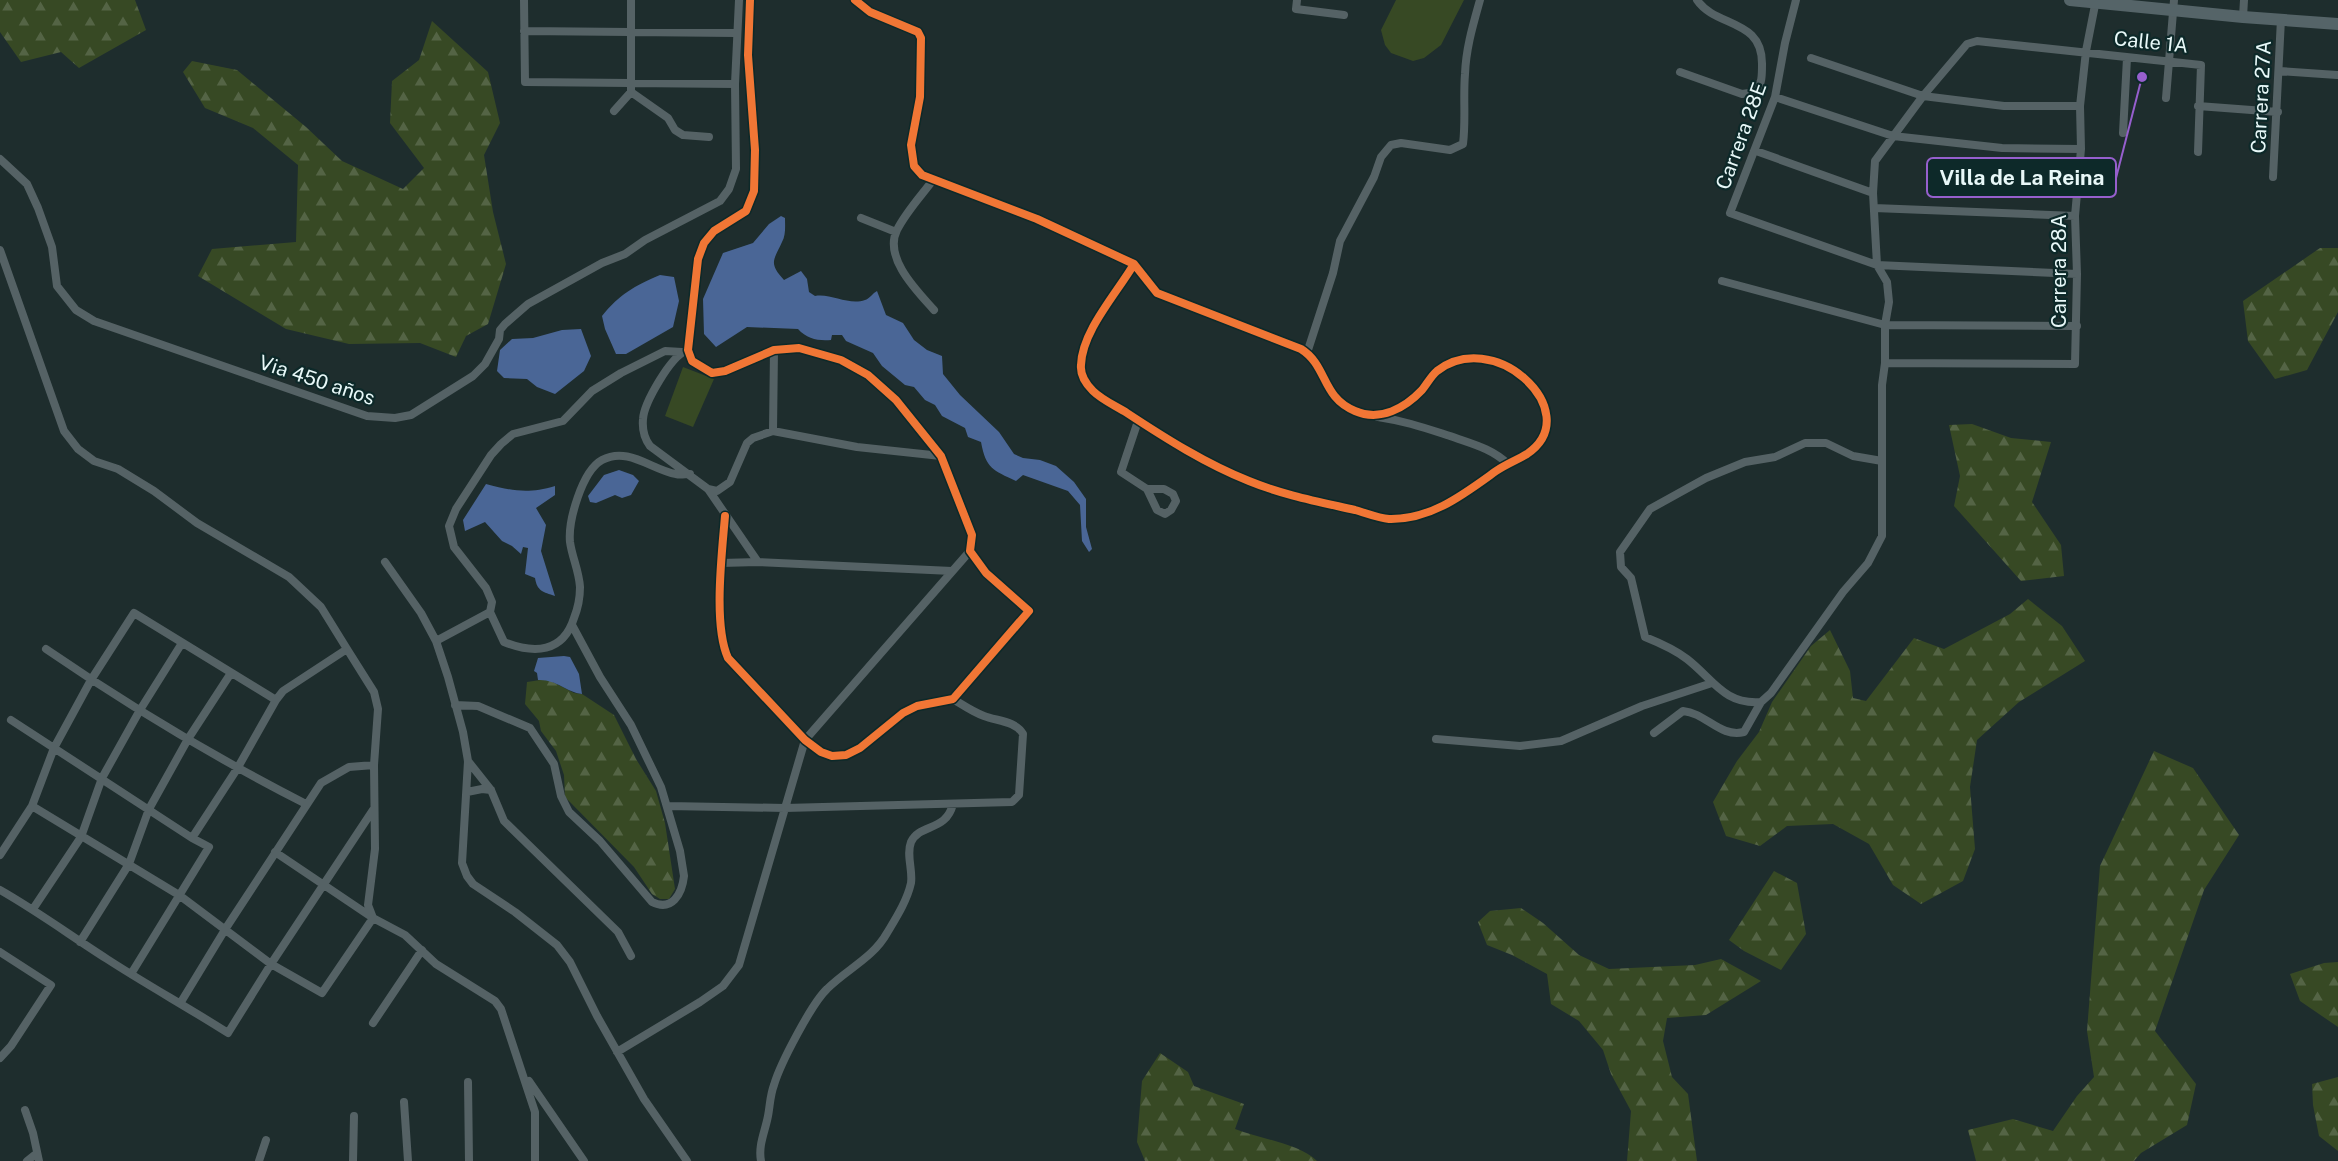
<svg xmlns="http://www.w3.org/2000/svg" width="2338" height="1161" viewBox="0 0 2338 1161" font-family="'Public Sans',sans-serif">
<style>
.forest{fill:url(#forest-firs)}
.pitch{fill:#374924}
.water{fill:#4a6696}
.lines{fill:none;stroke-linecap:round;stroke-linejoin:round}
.street{stroke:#556265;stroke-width:8}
.secondary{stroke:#556468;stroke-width:12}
.cycleway-casing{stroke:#0d2929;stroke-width:11}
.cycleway{stroke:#f07635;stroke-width:8}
.labels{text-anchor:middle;stroke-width:4.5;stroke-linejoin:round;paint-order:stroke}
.street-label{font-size:20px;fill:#e8f8f8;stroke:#0d2929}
.leader{fill:none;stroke:#965fcd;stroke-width:2}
.callout-dot{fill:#965fcd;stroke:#0d2929;stroke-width:2}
.callout{fill:#0d2929;stroke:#965fcd;stroke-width:2}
.callout-label{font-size:21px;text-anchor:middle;font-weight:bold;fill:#e8f8f8}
</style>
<defs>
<pattern id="forest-firs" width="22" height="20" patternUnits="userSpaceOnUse" patternTransform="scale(1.5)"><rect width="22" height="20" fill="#374924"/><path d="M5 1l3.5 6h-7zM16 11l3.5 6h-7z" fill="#546445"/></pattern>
</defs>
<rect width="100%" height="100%" fill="#1e2d2d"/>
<path class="forest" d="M0,0H135L146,30L79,68L61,52L21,62L0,32Z
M432,21L488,72L500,123L484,155L493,212L506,264L488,324L466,336L456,357L420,343L349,344L286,329L198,276L212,249L296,242L298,165L253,128L205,108L183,72L192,61L237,70L306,127L342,161L403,189L424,168L390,123L392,81L419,60Z
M2320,248H2338V312L2307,370L2275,379L2248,341L2243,301Z
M1972,424L2011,438L2051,442L2032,502L2061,545L2064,576L2021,581L1954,506L1960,476L1949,425Z
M2028,599L2062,626L2085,661L2019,702L1977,740L1970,787L1975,849L1963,881L1921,904L1893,885L1869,844L1833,824L1787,826L1760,846L1726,836L1713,802L1737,761L1759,732L1772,702L1811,646L1830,630L1850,671L1853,698L1866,701L1914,638L1944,649L2010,614Z
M547,679L574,693L582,694L614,715L636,759L656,791L665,823L675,889L669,899H660L652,894L634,867L565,797L564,775L556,751L541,731L539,721L525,704L527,682Z
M2154,751L2193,768L2239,835L2204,890L2155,1031L2196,1084L2187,1125L2141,1153L2134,1161H1976L1968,1130L2013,1119L2053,1131L2077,1096L2094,1077L2087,1031L2100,866Z
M1774,871L1797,883L1806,934L1781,970L1744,951L1729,940Z
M1521,908L1543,923L1579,955L1609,969L1695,965L1721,959L1761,981L1706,1015L1667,1018L1663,1041L1672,1077L1688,1094L1697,1161H1627L1631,1111L1611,1074L1603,1050L1579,1021L1551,1004L1547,974L1512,955L1487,945L1478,922L1490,911Z
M2338,962V1027L2300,1001L2290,974L2324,963Z
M1160,1053L1188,1072L1194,1086L1244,1104L1235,1129C1260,1139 1298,1143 1317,1161H1145L1137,1142L1142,1081Z
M2338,1077V1151L2319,1136L2313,1105L2312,1084Z"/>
<path class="pitch" d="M1396,0H1464L1441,45L1424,58L1413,61L1391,53L1385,45L1381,30Z
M683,367L714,379L693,427L665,416Z"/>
<path class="water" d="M781,216L785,218C785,226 786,235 782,242C774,260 768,263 784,280L801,271L807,279L809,292L815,296C831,293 849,306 865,300C869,299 873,293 877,291L886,315L903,323L914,340L927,350L942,356L943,374L960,395L999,432L1014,454L1023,458L1040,460L1056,466L1074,482L1086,499V527L1092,549L1089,552L1082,541L1080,505L1068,491L1023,475L1016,481C993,470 986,469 981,442L968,437L965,428L942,416L935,405L925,400L914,387L905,385L882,366L873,353L846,341L842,335H832L831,340C818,341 807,339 798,329L747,327L716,347L704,334L703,299L723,253L753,243L769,224Z
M660,275L674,277L679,301L673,327L626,354H616L605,329L602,316C620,294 634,286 660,275Z
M581,329L591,356L584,371L555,394L537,387L527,379L504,378L497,371L500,350L512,339L533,338L562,330Z
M619,470L633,475L639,481L631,495L622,498L615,495L596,503L590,502L588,496L604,475Z
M486,484C513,491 528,494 555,486V495L536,508L546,525L541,551L555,596C543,592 537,591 535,578L525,574L528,548L523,547L521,554L512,546L502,541L485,522L465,531L463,520Z
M564,656L570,657L579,674L582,694C566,692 556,679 538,680L537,673L534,671L538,658Z"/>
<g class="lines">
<path class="street" d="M524,0L525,82L735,84
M855,0L870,12L918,32L921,38L920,97L911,145L914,166L922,175L1037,219L1134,264L1157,293L1301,349C1328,366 1321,397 1355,411C1380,422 1405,408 1422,390C1427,384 1431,376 1437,371C1464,350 1500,357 1524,378C1549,400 1558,433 1527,454C1517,460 1506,464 1496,471C1464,494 1431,520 1389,519C1378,518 1366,513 1355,510C1320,502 1283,495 1249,481C1206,464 1165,438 1127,413C1116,406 1102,400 1093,391C1086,384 1080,375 1081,365C1082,331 1117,293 1134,264
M1297,0L1296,9L1344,15
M1796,0L1785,43L1775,97L1730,213L1877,265L2077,274
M2243,17L2244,0
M524,31L736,33
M1811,58L1923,96L2004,106H2080
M2279,71L2337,75
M1680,72L1742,94L1756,92C1762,84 1762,75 1762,65C1763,18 1716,28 1697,0
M631,92L668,118L675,130L683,135L709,137
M1775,97L1893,136L2002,148L2081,149
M2166,98L2174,0
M2198,106L2278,112
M614,111L631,92V0
M2123,133L2127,58
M1756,151L1873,193
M0,159L27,184L38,208L52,247L57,286L76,310L94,321L367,416L395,418L411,415L473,376L485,364L499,339L500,330L505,324L528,304L602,263L625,254L645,240L720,201L729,189L736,169L735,84L739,0
M2273,177L2281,19
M933,180C921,196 906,212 897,230C883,258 918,292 934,310
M1874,208L2075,216
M861,218L896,232
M0,250L64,431L78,449L94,461L118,469L154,491L197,523L289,577L321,607L347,649L374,692L378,709L374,765L375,849L368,905L373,918L405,935L436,964L495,1001L501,1009L535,1112V1161
M1722,281L1885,325L2077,326
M686,351C671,356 644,403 643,419C642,430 644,438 650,446L708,489L758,562
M682,352L665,351L621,373L592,391L563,421L513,434L501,444L491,455L456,509L449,526L454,547L486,588L492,602L490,612L504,642C534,654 563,653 574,618C578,608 580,598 580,587C579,571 572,557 570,542C568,521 582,471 602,460C628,446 652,470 676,474C680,475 685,474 690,474
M1307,353L1333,273L1340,241L1374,177L1381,157L1391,145L1401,143L1450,150L1463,144C1466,120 1463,98 1465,74C1466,48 1473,25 1480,0
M1885,363L2075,364L2077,274L2075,216L2081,149L2080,106L2086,51L2096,0
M1378,417C1405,421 1425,428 1450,436C1472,444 1491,448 1508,464
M1138,421L1121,472L1147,489L1157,510L1165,514L1171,510L1176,501L1173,494L1164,489H1147
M773,431L774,350
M708,489L717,491L730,482L747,443L753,438L773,431L857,447L941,456
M725,516C722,553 713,625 728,658L805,740L821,752L832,756L846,755L860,748L903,713L917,706L953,699L1029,611L986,573L970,551L972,535L941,456L896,400L868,375L841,360L799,348L774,350L725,371L712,373L692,361L688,350L698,259L704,243L714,231L746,211L754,191L755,150L748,55L750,0
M385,562L421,613L436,641L448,677L463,732L468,761L462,863L467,876L473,884L515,912L557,945L570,962L597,1016L644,1099L687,1161
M721,563L758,562L952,571
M436,641L490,612
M46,649C129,706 216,758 306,804
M1761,702C1724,705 1713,679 1687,659C1674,649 1660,643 1645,637L1631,578L1621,567L1620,552L1650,509L1706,478L1745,462L1775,457L1805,443H1826L1853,456L1882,461
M455,705L478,706L530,728L554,764L561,796L569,812L600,841L652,902C672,912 682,894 684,876L680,851L661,787L631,725L600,677L572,625
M11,720L192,838
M1654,733L1683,711C1706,713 1720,738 1744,732L1761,702L1771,693L1843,592L1868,563L1882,536V385L1885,363V325L1889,302L1887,282L1877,265L1873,193L1875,161L1923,96L1967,44L1977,41L2201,65L2198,152
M1436,739L1520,746L1561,741L1642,706L1712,683
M468,761L491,790L504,821L618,932L631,956
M467,792L482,789L491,790
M32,806L179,895L271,964L322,993L373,918L275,852
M668,806L785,808L1012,802L1019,795L1023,734C1016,721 997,721 984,716C973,712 963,705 953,699
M0,855L32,806L54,748L91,680L134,613L276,700
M0,890C37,911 71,936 107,959C147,985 189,1008 228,1033L271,964L373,810
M33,909L81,837L102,778L140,710L182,643
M80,942L129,864L149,809L188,739L231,673
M0,952L51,985L11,1046L0,1058
M131,974L209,847L192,838L237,769L276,700L283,691L347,649
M181,1002L226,928L321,783L349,767L374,765
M373,1023L422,950
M617,1052L700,1002L723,986L739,965L805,740L970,551
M529,1081L584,1161
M468,1082L469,1161
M404,1102L408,1161
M25,1110L33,1133L39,1161
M27,1161L37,1153
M259,1161L266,1140
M353,1161L354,1116
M761,1161C758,1145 765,1132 768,1116C770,1106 770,1095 774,1085C780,1064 812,1003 827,989C847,969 873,958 887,933C896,918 907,901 911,883C913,870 906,855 911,842C920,823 946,832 953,804"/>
<path class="secondary" d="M2070,0L2243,17L2338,24"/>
<defs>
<path id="cycleway" d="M855,0L870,12L918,32L921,38L920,97L911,145L914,166L922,175L1037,219L1134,264L1157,293L1301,349C1328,366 1321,397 1355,411C1380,422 1405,408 1422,390C1427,384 1431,376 1437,371C1464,350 1500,357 1524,378C1549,400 1558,433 1527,454C1517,460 1506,464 1496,471C1464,494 1431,520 1389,519C1378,518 1366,513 1355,510C1320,502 1283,495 1249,481C1206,464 1165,438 1127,413C1116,406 1102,400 1093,391C1086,384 1080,375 1081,365C1082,331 1117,293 1134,264
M725,516C722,553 713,625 728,658L805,740L821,752L832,756L846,755L860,748L903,713L917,706L953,699L1029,611L986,573L970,551L972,535L941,456L896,400L868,375L841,360L799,348L774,350L725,371L712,373L692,361L688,350L698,259L704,243L714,231L746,211L754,191L755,150L748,55L750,0"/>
</defs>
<use href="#cycleway" class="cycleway-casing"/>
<use href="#cycleway" class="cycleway"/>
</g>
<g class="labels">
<g class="street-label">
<text transform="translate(2151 42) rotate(6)" y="7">Calle 1A</text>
<text transform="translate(2261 97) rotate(-87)" y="7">Carrera 27A</text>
<text transform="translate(1741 136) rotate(-70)" y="7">Carrera 28E</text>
<text transform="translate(2059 271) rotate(-90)" y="7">Carrera 28A</text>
<text transform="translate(317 380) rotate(18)" y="7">Via 450 años</text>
</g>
</g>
<path class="leader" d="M2142 77L2116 178"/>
<circle class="callout-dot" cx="2142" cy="77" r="6"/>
<rect class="callout" x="1927" y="158" width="189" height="39" rx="6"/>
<g class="callout-label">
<text x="2022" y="185">Villa de La Reina</text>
</g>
</svg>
